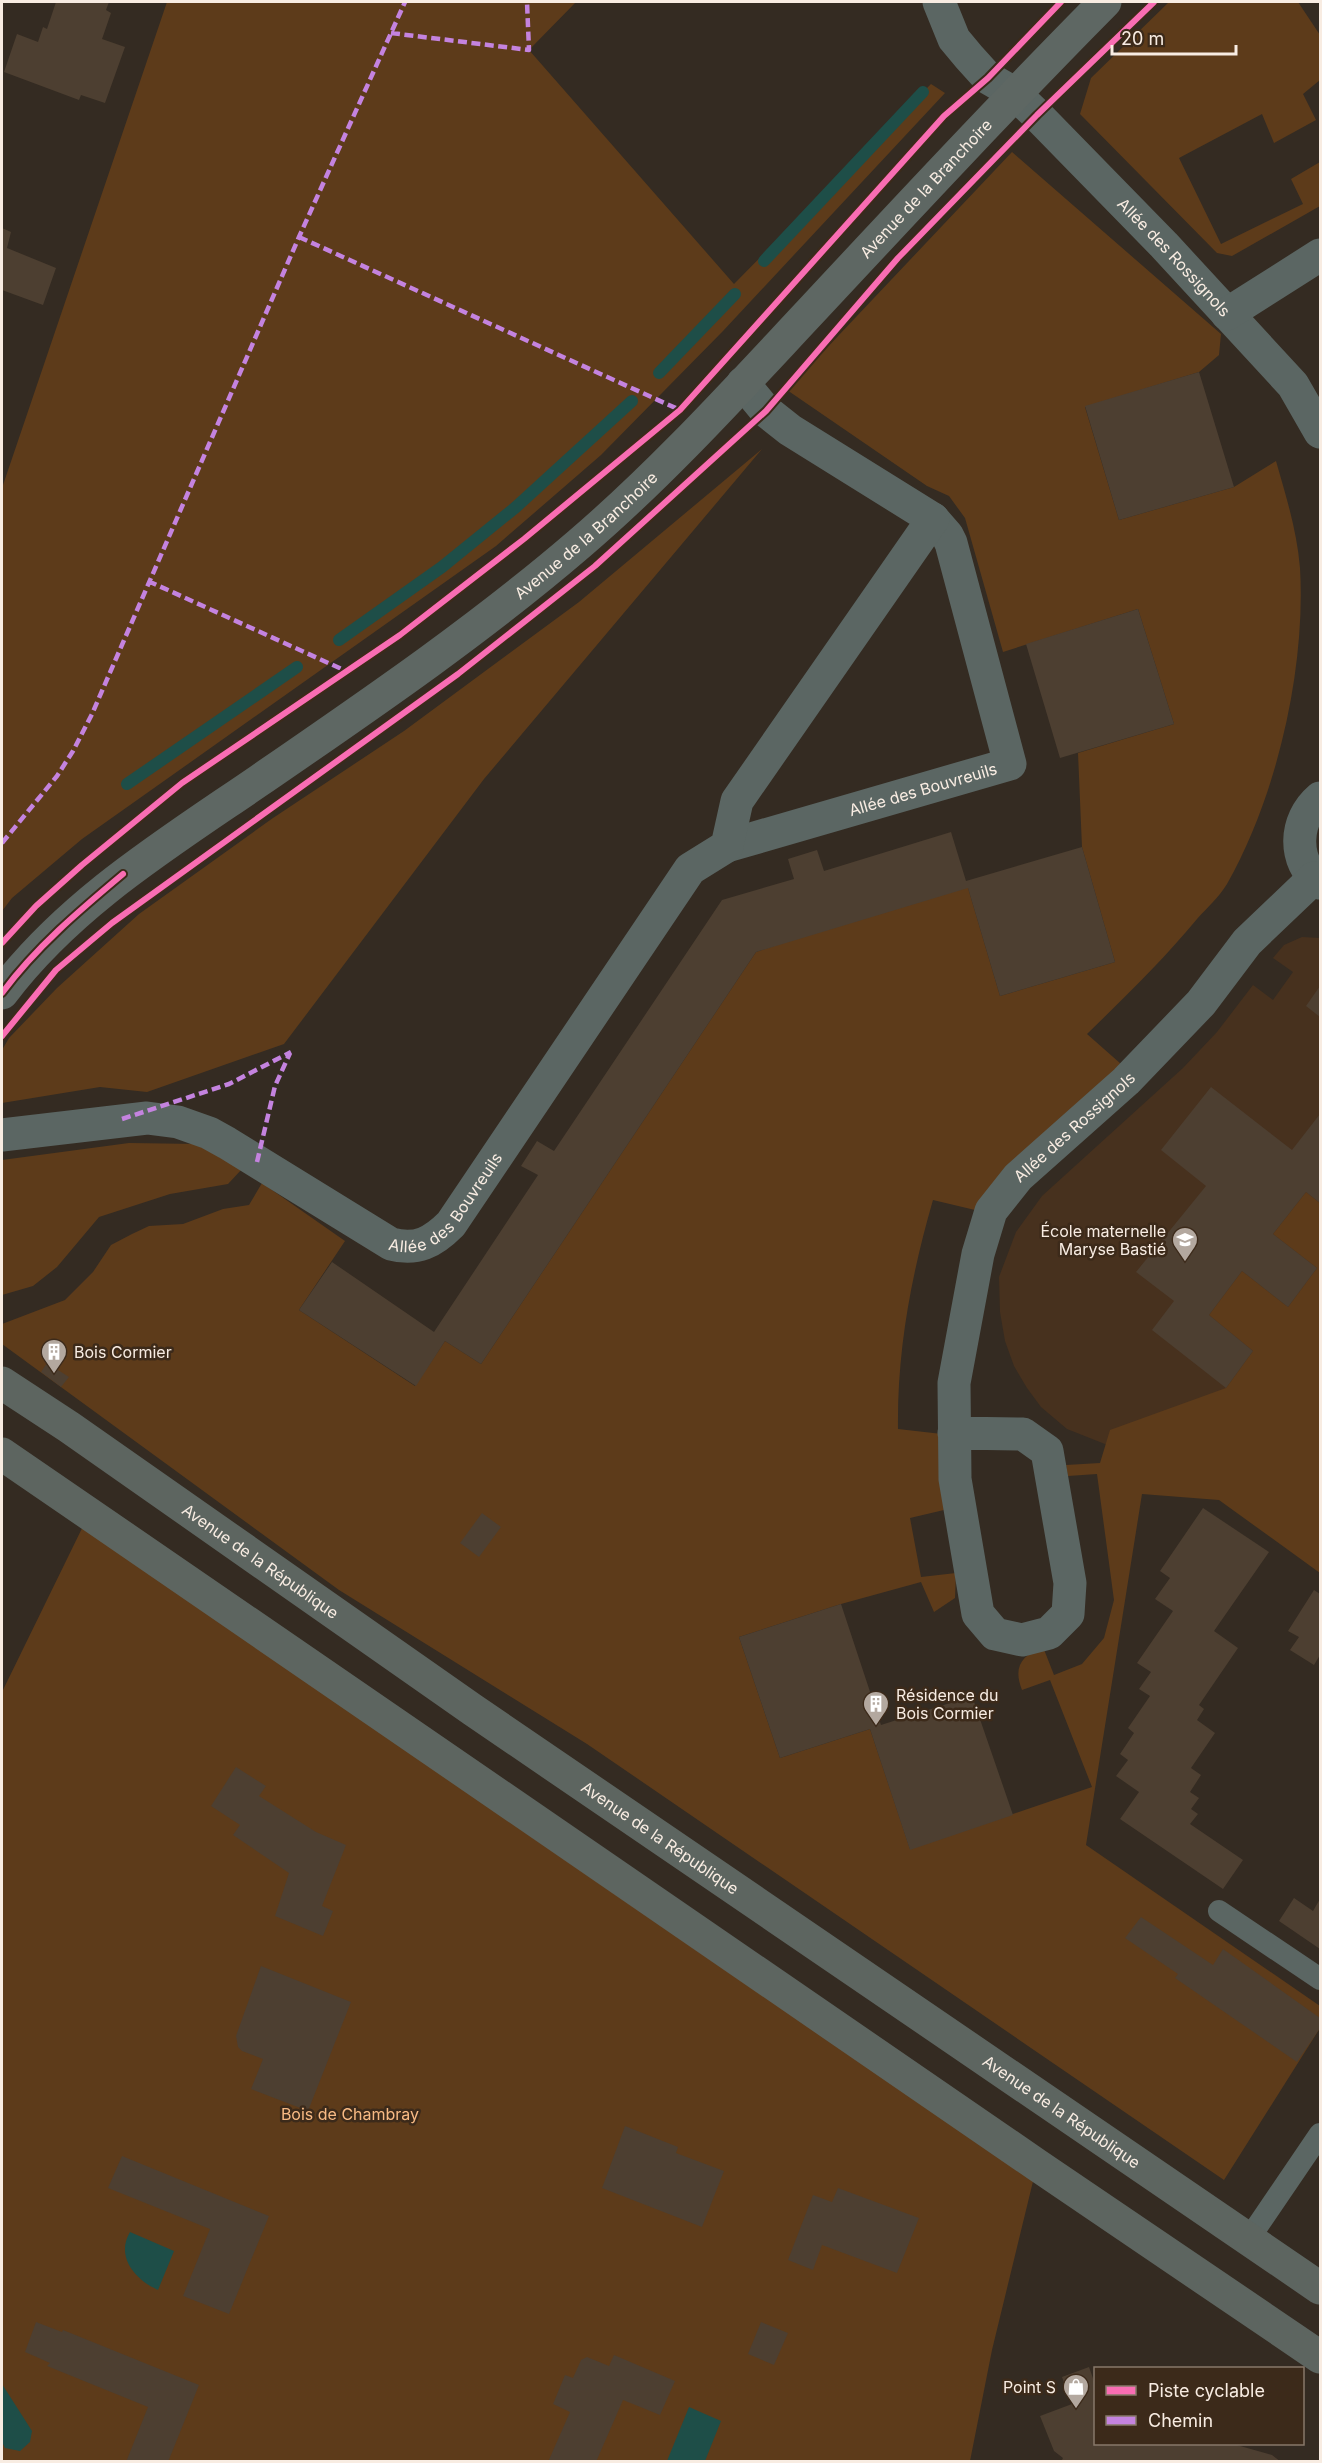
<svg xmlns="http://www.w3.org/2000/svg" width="1322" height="2463" viewBox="0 0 1322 2463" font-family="Inter,sans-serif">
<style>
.built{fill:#47311e}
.green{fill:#5d3b1a}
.water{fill:#1e4e48}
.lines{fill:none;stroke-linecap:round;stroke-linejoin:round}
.stream{stroke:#1e4e48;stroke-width:12}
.building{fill:#4d3f31}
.lane{stroke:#5b6663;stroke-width:22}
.street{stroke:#5b6663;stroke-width:33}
.secondary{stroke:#5e6763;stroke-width:33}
.primary{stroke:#5d6560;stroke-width:33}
.quiet{stroke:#c483df;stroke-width:4.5;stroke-dasharray:9 4.5;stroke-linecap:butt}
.cycleway-casing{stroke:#3c2a1a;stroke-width:10}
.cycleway{stroke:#f96db3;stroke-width:6}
.labels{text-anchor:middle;stroke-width:5;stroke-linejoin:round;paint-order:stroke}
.street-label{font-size:16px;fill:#f8ece2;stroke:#3c2a1a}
.poi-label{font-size:16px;fill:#f8ece2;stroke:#3c2a1a;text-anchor:end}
.park-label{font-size:16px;fill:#f8ba84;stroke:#3c2a1a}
</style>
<rect width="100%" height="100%" fill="#342b22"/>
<path class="built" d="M1302,937L1320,938V1342L1110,1446L1067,1429L1041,1407L1027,1388L1014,1366L1005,1341L1000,1312L999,1277L1016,1232L1042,1196L1183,1068L1217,1032L1253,985L1273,1000L1293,972L1273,958L1284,945Z"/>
<path class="green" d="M167,2H576L529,50L734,284L931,84L945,93L723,331L601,455L496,546L82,839L12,898L2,911V488Z
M1169,2H1298L1320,35V80L1303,94L1316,120L1274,143L1262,114L1179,158L1221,244L1303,204L1291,179L1320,162V206L1232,256L1217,253L1080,114L1091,78Z
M1012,152L1221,334L1219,355L1199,372L1085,407L1119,520L1234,487L1276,461C1286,496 1297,531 1300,568C1306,668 1277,796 1227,884C1219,897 1207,908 1197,919C1163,960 1125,997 1087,1034L1121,1064L975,1210L933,1200C911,1276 897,1351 898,1429L942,1434L944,1510L910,1518L921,1577L956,1573L955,1598L934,1612L921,1582L841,1604L739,1637L780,1758L870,1729L910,1849L1092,1787L1050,1680L1022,1690C1013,1667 1021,1656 1043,1647L1054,1675L1082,1664L1104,1638L1114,1600L1097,1474L1068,1476L1066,1465L1100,1463L1110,1430L1226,1388L1253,1351L1209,1315L1242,1271L1288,1307L1317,1268L1273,1234L1306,1192L1320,1203V1573L1219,1500L1142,1494L1086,1845L1320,2006V2028L1224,2180L587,1744L339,1590L2,1344V1324L65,1300L93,1272L111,1245L132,1234L149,1226L183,1224L223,1209L249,1205L262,1183L345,1241L299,1310L415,1386L445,1341L481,1364L756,952L966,881L1000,996L1115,962L1082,847L1078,753L1174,724L1138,609L1003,652L965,518L949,496L927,486L787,390Z
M762,449L484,779L284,1044L147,1092L100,1087L2,1103V1050L9,1038L57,988L139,914L273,818L404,731L579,602Z
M129,1143L197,1144L242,1169L228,1184L170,1194L99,1217L57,1267L33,1286L2,1295V1160Z
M89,1514L1037,2165L992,2350L970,2461H2V1692Z"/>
<path class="water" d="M130,2232L174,2251L158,2290C136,2280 115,2257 130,2232Z
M2,2384L32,2431L30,2442L20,2451L5,2448L2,2442Z
M689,2407L721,2421L705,2461H667Z"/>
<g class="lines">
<path class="stream" d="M764,261L923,92
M659,373L735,294
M339,640L442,567L516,507L632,401
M127,784L297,667"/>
</g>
<path class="building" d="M56,2H109L106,10L111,13L102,39L125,47L105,103L81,95L79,100L4,72L17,34L38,42L43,27L47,29Z
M2,228L11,232L7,248L56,268L43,305L2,290Z
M1199,372L1234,487L1119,520L1085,406Z
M1138,609L1174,724L1060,758L1026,644Z
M951,832L966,881L1082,847L1115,962L1000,996L968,888L756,952L481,1364L445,1341L416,1386L299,1310L332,1262L434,1332L538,1175L521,1166L537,1141L554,1151L722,900L794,879L788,859L817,850L824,871Z
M1320,986V1017L1306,1006Z
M1211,1087L1292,1150L1320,1114V1203L1306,1192L1273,1234L1317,1268L1288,1307L1242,1271L1209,1315L1253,1351L1226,1388L1152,1330L1174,1301L1136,1272L1206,1186L1161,1150Z
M47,1363L69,1377L61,1387L41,1372Z
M1203,1508L1269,1552L1214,1631L1238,1648L1199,1705L1204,1709L1197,1720L1215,1733L1191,1768L1201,1775L1190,1792L1199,1798L1191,1809L1198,1814L1190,1824L1243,1860L1223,1889L1120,1819L1139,1792L1116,1776L1128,1760L1120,1754L1134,1733L1128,1728L1150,1696L1139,1689L1151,1672L1137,1663L1173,1611L1155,1599L1170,1578L1160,1571Z
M482,1513L501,1527L479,1557L460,1543Z
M1314,1590L1320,1594V1655L1314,1665L1290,1650L1299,1637L1288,1631Z
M841,1604L881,1725L972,1696L1013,1815L910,1850L870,1729L780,1758L739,1637Z
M236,1767L266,1786L259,1796L316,1832L346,1845L322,1906L333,1911L323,1936L275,1916L289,1873L233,1835L240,1825L211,1806Z
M1294,1898L1313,1911L1320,1899V1949L1279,1921Z
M1141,1917L1213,1965L1223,1949L1320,2018V2028L1297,2062L1175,1978L1178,1974L1125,1938Z
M261,1966L351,2002L308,2111L251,2089L263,2059L242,2051L238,2047L236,2036Z
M625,2126L678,2147L676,2153L724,2171L702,2227L602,2188Z
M122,2156L269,2216L229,2314L183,2296L210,2229L108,2188Z
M838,2188L919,2218L897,2273L822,2245L813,2270L788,2260L813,2195L832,2202Z
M36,2322L62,2332L63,2330L199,2385L168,2462H126L148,2407L47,2366L50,2363L25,2352Z
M761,2322L788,2333L774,2365L748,2354Z
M614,2355L675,2381L660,2415L623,2400L596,2462H548L570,2412L553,2404L565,2375L573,2378L581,2360L587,2357L609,2366Z
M1089,2367L1096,2387V2444H1233L1272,2455L1281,2462H1061L1063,2458L1054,2451L1040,2416L1072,2404L1062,2377Z"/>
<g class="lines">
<path class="lane" d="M1219,1911L1320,1979
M1248,2240L1320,2134"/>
<g class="street">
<path id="s1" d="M939,2L954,39L969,57L988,78L1014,93L1037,115L1164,245L1293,385L1320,432"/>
<path d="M1227,314L1320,255"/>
<path d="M1320,798C1294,820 1292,861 1320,883"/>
<path id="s2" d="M727,846L1010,764L951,543L947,535L933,519"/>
<path id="s3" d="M2,1135L147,1118L178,1122L209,1133L227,1143L391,1244C417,1251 433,1242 451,1224L690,869L727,846L737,801L933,519L790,430L766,411L743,383"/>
<path id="s4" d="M954,1433L1023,1434L1047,1451L1070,1583L1068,1614L1049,1633L1022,1640L995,1634L978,1614L955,1479L954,1383L978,1254L991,1211L1018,1177L1126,1081L1201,1003L1247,942L1314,878"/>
</g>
<path class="secondary" id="s5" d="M2,993C70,903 168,843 260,780C369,705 479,630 579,544C662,473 736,391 811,311C908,207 1005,103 1105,2"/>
<g class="primary">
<path id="s6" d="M2,1383L69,1427L473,1710L1320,2288"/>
<path d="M2,1454L1037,2165L1320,2357"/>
</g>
<path class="quiet" d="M391,33L529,50L527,2
M299,237L680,410
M148,581L346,671
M2,843L57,776L73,751L92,714L299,237L405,2
M122,1119L229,1084L291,1052
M257,1162L275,1086L290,1053"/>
<defs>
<path id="cycleway" d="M2,943L36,906L82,865L182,783L400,635L524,539L680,410L944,116L988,78L1061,2
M2,993C36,947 80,910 123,874
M2,1036L56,970L112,923L458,674L595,566L766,411L898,258L1037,115L1154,2"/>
</defs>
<use href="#cycleway" class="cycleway-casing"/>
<use href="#cycleway" class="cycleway"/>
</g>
<defs>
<symbol id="school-pin" viewBox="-11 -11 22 30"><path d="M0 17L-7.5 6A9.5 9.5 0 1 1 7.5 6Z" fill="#b3a89f" stroke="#3c2a1a"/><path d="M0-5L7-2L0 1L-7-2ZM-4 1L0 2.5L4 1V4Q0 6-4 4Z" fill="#fff"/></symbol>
<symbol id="building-pin" viewBox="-11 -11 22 30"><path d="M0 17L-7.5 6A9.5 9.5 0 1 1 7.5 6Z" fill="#b3a89f" stroke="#3c2a1a"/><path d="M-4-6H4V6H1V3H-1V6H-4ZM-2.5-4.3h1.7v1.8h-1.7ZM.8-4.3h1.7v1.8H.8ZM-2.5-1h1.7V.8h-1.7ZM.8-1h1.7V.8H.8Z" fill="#fff"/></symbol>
<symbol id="shop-pin" viewBox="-11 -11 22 30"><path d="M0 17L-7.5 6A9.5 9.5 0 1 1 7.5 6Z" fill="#b3a89f" stroke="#3c2a1a"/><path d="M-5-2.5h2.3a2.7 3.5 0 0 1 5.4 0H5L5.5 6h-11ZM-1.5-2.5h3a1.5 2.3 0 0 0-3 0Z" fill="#fff"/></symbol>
</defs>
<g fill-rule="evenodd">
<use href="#school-pin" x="1170" y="1225" width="30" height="40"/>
<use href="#building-pin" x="39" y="1337" width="30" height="40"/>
<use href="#building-pin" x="861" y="1689" width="30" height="40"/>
<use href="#shop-pin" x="1061" y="2372" width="30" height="40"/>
</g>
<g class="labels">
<g class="street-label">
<text dy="6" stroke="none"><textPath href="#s5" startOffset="1230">Avenue de la Branchoire</textPath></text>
<text dy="6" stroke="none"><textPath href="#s1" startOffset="351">Allée des Rossignols</textPath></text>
<text dy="6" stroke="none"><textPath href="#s5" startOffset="744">Avenue de la Branchoire</textPath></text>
<text dy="6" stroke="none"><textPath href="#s2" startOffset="204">Allée des Bouvreuils</textPath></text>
<text dy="6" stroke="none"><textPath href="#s4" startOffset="900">Allée des Rossignols</textPath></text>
<text dy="6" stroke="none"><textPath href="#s3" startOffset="498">Allée des Bouvreuils</textPath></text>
<text dy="6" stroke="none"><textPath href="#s6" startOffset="314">Avenue de la République</textPath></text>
<text dy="6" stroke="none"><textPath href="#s6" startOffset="800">Avenue de la République</textPath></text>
<text dy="6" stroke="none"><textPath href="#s6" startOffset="1286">Avenue de la République</textPath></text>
</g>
<g class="poi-label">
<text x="1166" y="1237">École maternelle<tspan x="1166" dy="18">Maryse Bastié</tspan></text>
<text x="74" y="1358" text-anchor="start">Bois Cormier</text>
<text x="896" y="1701" text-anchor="start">Résidence du<tspan x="896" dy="18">Bois Cormier</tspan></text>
<text x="1056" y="2393">Point S</text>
</g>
<g class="park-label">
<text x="350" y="2120">Bois de Chambray</text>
</g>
</g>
<rect width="1322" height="2463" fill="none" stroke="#f8ece2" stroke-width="6"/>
<rect x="1094" y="2367" width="210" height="78" fill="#3c2a1a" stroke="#87786a" stroke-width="1.5"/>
<rect x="1106" y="2386" width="30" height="9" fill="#f96db3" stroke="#87786a" stroke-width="1.5"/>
<text x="1148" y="2397" font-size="18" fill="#f8ece2">Piste cyclable</text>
<rect x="1106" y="2416" width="30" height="9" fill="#c483df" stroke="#87786a" stroke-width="1.5"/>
<text x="1148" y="2427" font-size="18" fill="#f8ece2">Chemin</text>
<path d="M1112 45v9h124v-9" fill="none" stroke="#f8ece2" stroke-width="3"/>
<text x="1121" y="45" font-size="18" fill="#f8ece2" stroke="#3c2a1a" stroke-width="4.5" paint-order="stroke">20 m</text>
</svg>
